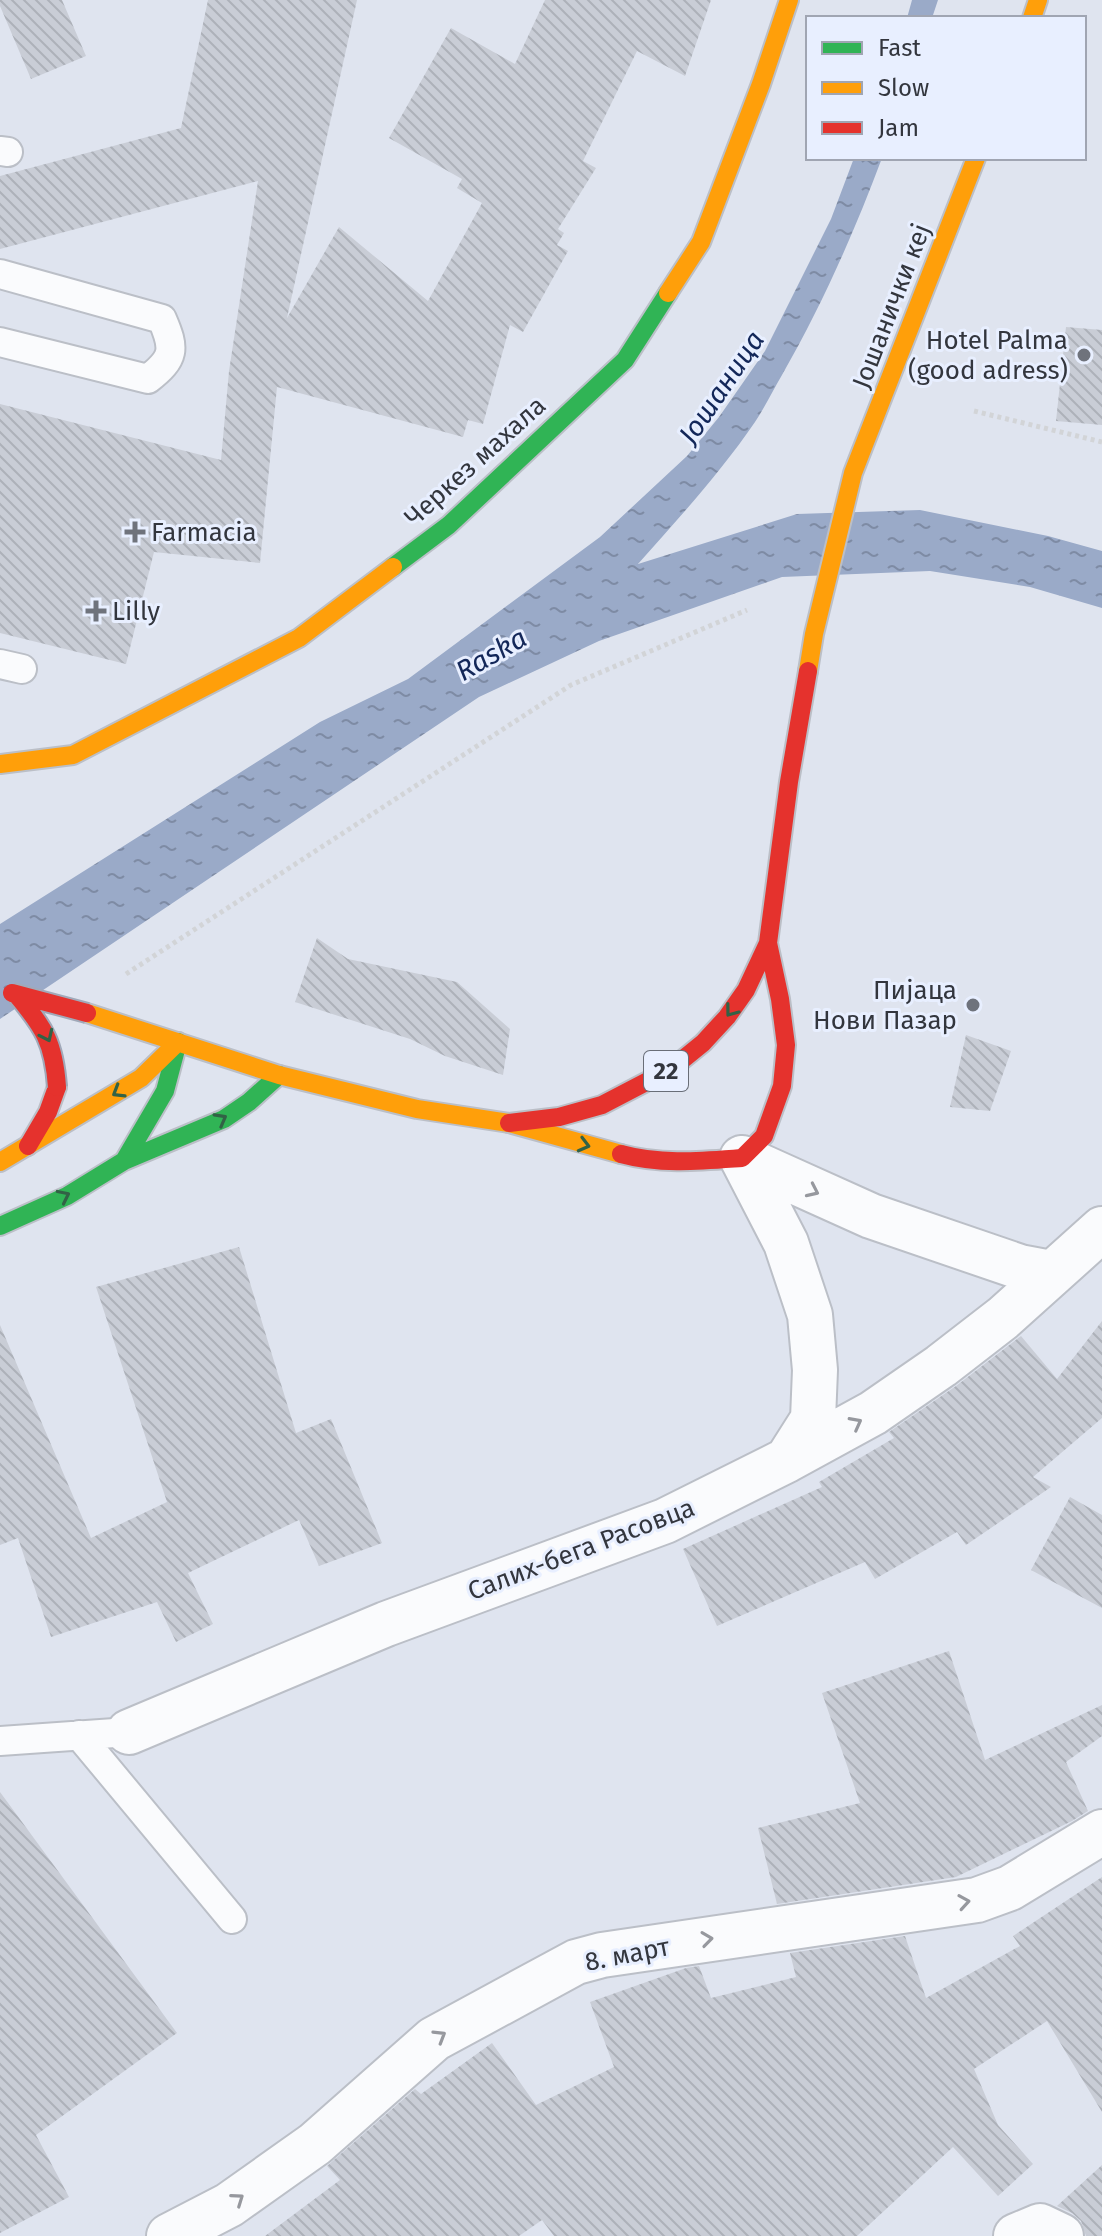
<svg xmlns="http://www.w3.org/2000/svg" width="1102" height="2236" viewBox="0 0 1102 2236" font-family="'Fira Sans',sans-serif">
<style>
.water{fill:url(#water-ripples)}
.building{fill:url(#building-back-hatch)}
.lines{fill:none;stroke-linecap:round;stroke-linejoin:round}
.lane-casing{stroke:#bbbfc7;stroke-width:32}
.street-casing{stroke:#bbbfc7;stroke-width:48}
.fast-casing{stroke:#bbbfc7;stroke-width:22}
.slow-casing{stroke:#bbbfc7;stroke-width:22}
.jam-casing{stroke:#bbbfc7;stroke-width:22}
.path{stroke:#d2d4d7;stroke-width:5;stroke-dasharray:4 4;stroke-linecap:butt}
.lane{stroke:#fafbfd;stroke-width:28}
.street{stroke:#fafbfd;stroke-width:44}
.fast{stroke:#30b455;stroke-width:18}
.slow{stroke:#ff9f0a;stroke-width:18}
.jam{stroke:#e5322d;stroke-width:18}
.jam-bridge-casing{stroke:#a1a9b9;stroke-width:22;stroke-linecap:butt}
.jam-bridge{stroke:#e5322d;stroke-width:18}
.oneway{stroke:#326246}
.oneway2{stroke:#96989e}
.poi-dot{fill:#6f737c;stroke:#e8efff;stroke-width:3}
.labels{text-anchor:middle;stroke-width:6;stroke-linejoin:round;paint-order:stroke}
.shield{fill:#e8efff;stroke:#696e78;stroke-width:2}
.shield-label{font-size:24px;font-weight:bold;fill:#33363e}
.street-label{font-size:26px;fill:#33363e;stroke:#e8efff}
.poi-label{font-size:26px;fill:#33363e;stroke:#e8efff;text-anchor:end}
.water-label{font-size:28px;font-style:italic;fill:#132759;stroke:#e8efff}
</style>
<defs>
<pattern id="water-ripples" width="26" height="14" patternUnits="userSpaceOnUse" patternTransform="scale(2)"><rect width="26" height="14" fill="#9aaac8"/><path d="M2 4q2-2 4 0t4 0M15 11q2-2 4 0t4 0" fill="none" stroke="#7e8ba4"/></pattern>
<pattern id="building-back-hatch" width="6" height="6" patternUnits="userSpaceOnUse" patternTransform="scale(2)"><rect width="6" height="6" fill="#c9cdd6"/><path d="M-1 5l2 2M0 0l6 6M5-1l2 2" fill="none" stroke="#adb1b9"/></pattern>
</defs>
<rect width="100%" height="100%" fill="#dfe4ef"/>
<path class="water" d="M912,0H938L932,18H907Z
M854,158H882C854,233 822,305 782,375C773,390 765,407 755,422C720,473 679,518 638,564L797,514L920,510L1048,536L1102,551V608L1030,587L930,571L782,577L599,641L479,697L0,1019V924L320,722L408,679L600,537L687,456L719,417L765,351L831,219Z"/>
<path class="building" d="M0,0H62L86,56L31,79L0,6Z
M208,0H357L287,318L339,227L428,301L482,203L457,188L462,179L389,138L451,28L515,64L545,0H711L685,76L637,51L583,161L596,168L558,229L564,233L557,245L568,251L523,332L510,325L483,424L468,420L463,437L277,387L260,563L154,552L126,664L0,633V404L221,460L229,371L258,181L0,249V176L181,128Z
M1066,327L1102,330V425L1056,421Z
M317,938L348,959L457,982L510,1029L503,1075L445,1056L410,1039L295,1002Z
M966,1035L1011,1051L990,1111L950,1107Z
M239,1247L296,1433L331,1419L382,1543L319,1566L299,1520L188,1573L213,1624L176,1642L157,1602L51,1637L18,1538L0,1545V1325L91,1538L167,1502L96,1287Z
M1102,1321V1418L1033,1477L1051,1487L966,1545L957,1532L875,1579L865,1562L717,1626L683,1549L822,1487L819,1482L894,1438L889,1432L956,1386L1021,1336L1057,1379Z
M1070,1497L1102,1515V1608L1031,1570Z
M949,1651L985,1760L1102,1705V1736L1066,1762L1088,1811L1072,1821L956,1877L777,1904L758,1828L860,1803L822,1693Z
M0,1792L177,2033L36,2135L69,2197L0,2233Z
M1102,1877V2112L1047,2021L974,2069L998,2125L1033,2164L998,2196L953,2147L857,2236H554L542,2220L519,2236H265L340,2180L327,2166L415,2089L421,2094L492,2043L536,2105L614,2067L590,2002L686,1968L699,1966L711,1998L796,1977L790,1953L905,1936L926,1998L1020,1946L1013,1936Z
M1102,2165V2236H1086L1081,2221L1072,2213L1057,2206Z"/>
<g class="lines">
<defs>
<path id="lane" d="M0,151L8,152
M0,274L162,319C175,349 175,358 148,379L0,342
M0,664L22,669
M79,1735L232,1919
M0,1741L129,1732"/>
<path id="street" d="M742,1158L871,1216L1020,1267L1052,1273
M742,1158L786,1243L810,1315L815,1370L813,1419L787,1460
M129,1732L386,1624L665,1521L787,1460L873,1413L941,1366L1003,1318L1102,1229
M169,2236L229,2205L315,2144L434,2039L576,1962L602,1955L977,1900L1010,1888L1102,1832
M1016,2236L1040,2226L1061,2236"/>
<path id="fast" d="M393,567L449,525L625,360L668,293
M124,1161L224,1119L249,1102L279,1075
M0,1226L67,1196L124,1161L165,1091L178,1042"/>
<path id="slow" d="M1032,18L1038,0
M668,293L701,242L761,84L789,0
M808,671L814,634L853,473L976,158
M0,764L73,755L299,638L393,567
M87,1013L279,1075L417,1109L509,1123L621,1154
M0,1162L141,1078L178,1042"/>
<path id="jam" d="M509,1123L559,1117L602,1105L671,1069L703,1043L727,1017L746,990L768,943L789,782L808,671
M28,1146L48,1112L57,1087
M621,1154C661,1165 701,1161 742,1158L764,1136L782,1086L786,1045L780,999L768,943"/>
</defs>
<use href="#lane" class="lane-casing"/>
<use href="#street" class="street-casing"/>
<use href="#fast" class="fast-casing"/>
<use href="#slow" class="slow-casing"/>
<use href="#jam" class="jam-casing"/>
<path class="path" d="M974,411L1102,442
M126,974L571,685L747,610"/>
<use href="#lane" class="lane"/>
<use href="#street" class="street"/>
<use href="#fast" class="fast"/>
<use href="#slow" class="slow"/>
<use href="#jam" class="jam"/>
<defs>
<path id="jam-bridge" d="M12,993L87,1013
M16,994C44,1027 54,1043 57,1087"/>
</defs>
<use href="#jam-bridge" class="jam-bridge-casing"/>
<use href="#jam-bridge" class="jam-bridge"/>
</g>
<defs><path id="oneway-chevron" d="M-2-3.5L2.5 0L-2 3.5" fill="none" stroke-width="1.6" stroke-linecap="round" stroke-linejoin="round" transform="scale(2)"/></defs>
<g class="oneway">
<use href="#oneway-chevron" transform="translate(731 1011) rotate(127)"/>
<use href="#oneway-chevron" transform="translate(47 1036) rotate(65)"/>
<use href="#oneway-chevron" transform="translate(118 1092) rotate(149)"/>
<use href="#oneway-chevron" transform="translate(221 1119) rotate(-29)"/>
<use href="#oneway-chevron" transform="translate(584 1145) rotate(15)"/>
<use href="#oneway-chevron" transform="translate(64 1196) rotate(-26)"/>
</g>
<g class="oneway2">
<use href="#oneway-chevron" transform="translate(813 1191) rotate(25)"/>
<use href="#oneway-chevron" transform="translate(856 1423) rotate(-28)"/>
<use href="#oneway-chevron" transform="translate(964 1902) rotate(-9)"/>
<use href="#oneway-chevron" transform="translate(707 1939) rotate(-8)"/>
<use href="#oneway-chevron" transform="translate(440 2036) rotate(-31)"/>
<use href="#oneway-chevron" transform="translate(238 2199) rotate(-35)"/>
</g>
<g class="poi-dot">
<circle cx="1084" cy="355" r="8"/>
<path d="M131 520h8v8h8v8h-8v8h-8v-8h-8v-8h8z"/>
<path d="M92 599h8v8h8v8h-8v8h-8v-8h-8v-8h8z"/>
<circle cx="973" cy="1005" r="8"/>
</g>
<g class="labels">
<rect class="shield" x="644" y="1051" width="44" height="40" rx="6"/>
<g class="shield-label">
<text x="666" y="1079">22</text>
</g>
<g class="street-label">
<text transform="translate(891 306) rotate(-69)" y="9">Јошанички кеј</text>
<text transform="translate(475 461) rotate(-42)" y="9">Черкез махала</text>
<text transform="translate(581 1549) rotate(-21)" y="9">Салих-бега Расовца</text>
<text transform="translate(627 1954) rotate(-11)" y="9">8. март</text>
</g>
<g class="poi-label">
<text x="1068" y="349">Hotel Palma<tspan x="1068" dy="30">(good adress)</tspan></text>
<text x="151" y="541" text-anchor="start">Farmacia</text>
<text x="112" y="620" text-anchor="start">Lilly</text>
<text x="957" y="999">Пијаца<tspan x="957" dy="30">Нови Пазар</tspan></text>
</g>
<g class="water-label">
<text transform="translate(721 387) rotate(-56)" y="10">Јошаница</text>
<text transform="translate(491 654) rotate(-30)" y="10">Raska</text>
</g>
</g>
<rect x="806" y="16" width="280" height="144" fill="#e8efff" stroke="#a0a5b2" stroke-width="2"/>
<rect x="822" y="42" width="40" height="12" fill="#30b455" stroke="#a0a5b2" stroke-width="2"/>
<text x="878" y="56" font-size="24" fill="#33363e">Fast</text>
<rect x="822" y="82" width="40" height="12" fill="#ff9f0a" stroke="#a0a5b2" stroke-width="2"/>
<text x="878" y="96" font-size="24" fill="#33363e">Slow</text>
<rect x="822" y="122" width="40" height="12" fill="#e5322d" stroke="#a0a5b2" stroke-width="2"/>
<text x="878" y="136" font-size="24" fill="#33363e">Jam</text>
</svg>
